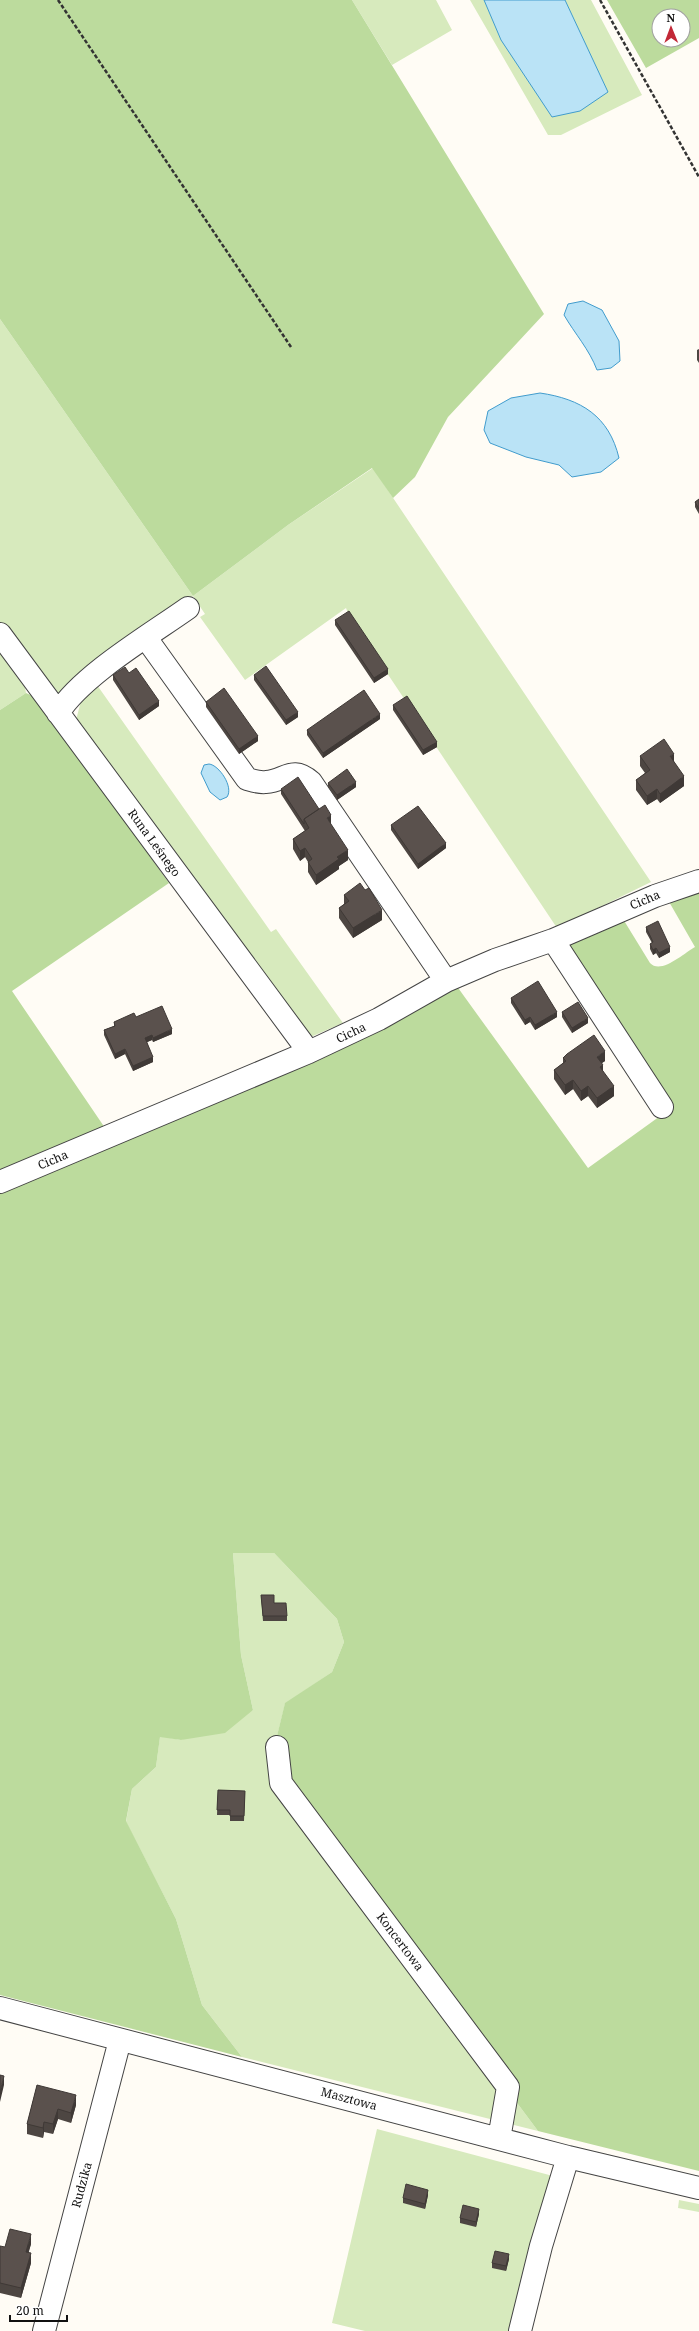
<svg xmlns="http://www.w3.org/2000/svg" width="699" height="2331" viewBox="0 0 699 2331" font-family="'Noto Serif',serif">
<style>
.green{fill:#d7eabd}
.forest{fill:#bcdb9d;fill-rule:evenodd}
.water{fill:#bae3f6;stroke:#419ccd}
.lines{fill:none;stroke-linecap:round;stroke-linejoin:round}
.minor-casing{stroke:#444;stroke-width:24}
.path{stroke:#333;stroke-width:2.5;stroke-dasharray:4 2;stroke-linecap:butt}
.minor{stroke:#fff;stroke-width:22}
.wall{fill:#4d4642}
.shaded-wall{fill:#3f3936}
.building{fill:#5a514d;stroke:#3f3936}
.labels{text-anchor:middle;stroke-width:4;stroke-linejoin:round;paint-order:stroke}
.street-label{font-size:12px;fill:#111;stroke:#fff}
</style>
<rect width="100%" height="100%" fill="#fffcf5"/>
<path class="green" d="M352,0H436L452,30L392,65Z
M470,0H591L642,95L561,135H548Z
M0,319L193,596L288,525L373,468L651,882L557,928L349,616L346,608L245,680L200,617L205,614L193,596L87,671L56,697L0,623Z
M0,649L24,682L26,693L0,710Z
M97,685L271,932L276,929L343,1023L306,1039L75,724L82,697Z
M233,1553H274L337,1619L344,1642L332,1672L285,1704L269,1769L538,2131L242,2057L202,2005L176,1919L126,1822L132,1789L156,1767L160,1736L181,1740L253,1710L241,1655Z
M377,2129L553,2176L514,2331H365L332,2323Z
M679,2200L699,2204V2212L678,2208Z"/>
<path class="forest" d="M0,0H352L544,314L448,417L415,477L393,498L372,468L288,525L193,596L0,319Z
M607,0H699V38L646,68ZM659,16H683V40H659Z
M26,693L37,698L169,883L12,991L103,1125L105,1132L0,1175V710Z
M699,892V2171L538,2131L269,1769L285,1703L332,1672L344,1642L337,1619L274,1553H233L241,1655L253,1710L225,1733L181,1740L160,1737L156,1767L132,1789L126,1821L176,1919L202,2005L242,2057L0,1995V1187L456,985L588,1168L674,1106L567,942L623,919L650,963C661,975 684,953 695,947L668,900Z"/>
<path class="water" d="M484,0H565L608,92L580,111L552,117L501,40Z
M583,301L602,310L619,341L620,361L611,368L597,370C589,349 575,334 564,315L568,304Z
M540,393C581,399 609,416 619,458L601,472L572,477L559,465L526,457L490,443L484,430L488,411L511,398Z
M209,764C219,765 234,787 227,797L220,800L210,792L201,773L204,765Z"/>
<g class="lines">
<defs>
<path id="minor" d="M0,634L309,1052
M146,638L247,779C254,781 260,783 266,782C285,781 292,765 311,782L446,981
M58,713C82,675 150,635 188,608
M553,940L662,1107
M0,1182L309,1052L379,1019L446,981L495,960L553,940L655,896L699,881
M277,1747L281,1783L508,2087L499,2139
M0,2008L568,2157L699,2188
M44,2331L120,2040
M520,2331L541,2246L568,2157"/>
</defs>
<use href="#minor" class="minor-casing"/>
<path class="path" d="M58,0L291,347
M600,0L699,177"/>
<use href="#minor" class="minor"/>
</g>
<path class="wall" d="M699,349V363L697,360V350Z
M699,499V514L695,507V502Z
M335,620L388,674L374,683L335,625Z
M129,673L159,706L139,720L113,680V675Z
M254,675L298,717L286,725L254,680Z
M206,702L258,741L239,754L206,707Z
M393,705L437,747L423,755L393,710Z
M380,719L323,758L307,735V730Z
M640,756L674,762L684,786L660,803L657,799L647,805L636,790V780L645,773L640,766Z
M328,783L356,787L337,800L328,787Z
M281,789L319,809L331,825L348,860L339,866V869L316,885L308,872V862L305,857L300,861L293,849V839L305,831L281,794Z
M391,825L446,848L418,869L391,830Z
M344,895L382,920L353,938L339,918V908L344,904Z
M646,927L670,952L659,958L656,953L653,955L650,949V944L652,943L646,932Z
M511,998L557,1017L535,1030L530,1022L525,1025L511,1003Z
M562,1012L588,1023L572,1033L562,1017Z
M136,1017L172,1034L153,1042L152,1040L147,1042L153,1062L133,1071L125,1054L115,1059L104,1035V1030L114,1026V1022Z
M563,1058L605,1061L602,1063L603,1071L614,1096L597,1108L588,1096L581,1101L573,1089L565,1095L554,1079V1070L563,1063Z
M261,1595L274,1603L287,1616V1621H263Z
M218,1790L245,1791L244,1821H230V1815H217Z
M37,2085L76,2105L71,2123L58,2119L53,2134L44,2132L43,2138L27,2134V2124Z
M428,2195L425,2209L403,2203V2198Z
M479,2214L476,2227L460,2223V2218Z
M31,2244L28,2253L31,2263L21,2298L0,2293V2247H5Z
M509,2259L506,2271L492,2268V2263Z"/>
<path class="shaded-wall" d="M388,669V674L374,683V678Z
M159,701V706L139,720V715Z
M298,712V717L286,725V720Z
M380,714V719L323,758V753Z
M258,736V741L239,754V749Z
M437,742V747L423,755V750Z
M674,754V764L670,756Z
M684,776V786L660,803V794Z
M356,782V787L337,800V795Z
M657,789V799L647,805V796Z
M331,815V825L327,818Z
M446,843V848L418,869V864Z
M305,848V857L300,861V851Z
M348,850V860L339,866V869L316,885V875L337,857Z
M382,910V920L353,938V928Z
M670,947V952L659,958V953Z
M656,948V953L653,955V950Z
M557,1012V1017L535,1030V1025Z
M530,1017V1022L525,1025V1020Z
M588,1018V1023L572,1033V1028Z
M172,1029V1034L153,1042V1038Z
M152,1035V1040L145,1043V1038Z
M125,1049V1054L115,1059V1054Z
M605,1051V1061L597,1066V1057Z
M153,1057V1062L133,1071V1066Z
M603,1065V1075L600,1067Z
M573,1080V1089L565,1095V1085Z
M588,1086V1096L581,1101V1091Z
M614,1086V1096L597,1108V1098Z
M4,2076V2085L0,2102V2092Z
M76,2095V2105L71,2123V2113Z
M58,2109V2119L53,2134V2124Z
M44,2122V2132L43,2138V2128Z
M428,2190V2195L425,2209V2204Z
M479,2209V2214L476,2227V2222Z
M31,2234V2244L26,2262V2252Z
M31,2253V2263L21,2298V2288Z
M509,2254V2259L506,2271V2266Z"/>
<path class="building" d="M699,499V509L695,502Z
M349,611L388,669L374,678L335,620Z
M266,666L298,712L286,720L254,675Z
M125,667L129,673L136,668L159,701L139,715L113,675Z
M224,688L258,736L239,749L206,702Z
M364,690L380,714L323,753L307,730Z
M407,696L437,742L423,750L393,705Z
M664,739L674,754L670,756L684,776L660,794L657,789L647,796L636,780L650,770L640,756Z
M347,769L356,782L337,795L328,783Z
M298,777L319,809L304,819V824L281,789Z
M325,805L331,815L327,818L348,850L337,857L339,859L316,875L308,862L312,859L305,848L300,851L293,839L309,828L304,819Z
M418,806L446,843L418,864L391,825Z
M360,883L365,890L369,888L382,910L353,928L339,908L349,901L344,895Z
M658,921L670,947L659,953L656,948L653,950L650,944L653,942L646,927Z
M538,981L557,1012L535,1025L530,1017L525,1020L511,998Z
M578,1002L588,1018L572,1028L562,1012Z
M162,1006L172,1029L153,1038L152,1035L145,1038L153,1057L133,1066L125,1049L115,1054L104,1030L115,1026L114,1022L134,1013L136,1017Z
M594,1035L605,1051L597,1057L603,1065L600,1067L614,1086L597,1098L588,1086L581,1091L573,1080L565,1085L554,1070L566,1061L563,1058L567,1054Z
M261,1595H274V1603H286L287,1616H263Z
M218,1790L245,1791L244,1816H230V1810H217Z
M0,2075L4,2076L0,2092Z
M37,2085L76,2095L71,2113L58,2109L53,2124L44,2122L43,2128L27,2124Z
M406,2184L428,2190L425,2204L403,2198Z
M463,2205L479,2209L476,2222L460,2218Z
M10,2229L31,2234L26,2252L31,2253L21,2288L0,2283V2246L5,2247Z
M495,2251L509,2254L506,2266L492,2263Z"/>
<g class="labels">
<g class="street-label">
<text transform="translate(154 843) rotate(54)" y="4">Runa Leśnego</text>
<text transform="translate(645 900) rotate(-23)" y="4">Cicha</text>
<text transform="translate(351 1033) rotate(-25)" y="4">Cicha</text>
<text transform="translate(53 1160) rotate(-23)" y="4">Cicha</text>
<text transform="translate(400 1942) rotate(53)" y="4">Koncertowa</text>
<text transform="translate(349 2099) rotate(15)" y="4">Masztowa</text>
<text transform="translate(82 2185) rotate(-75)" y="4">Rudzika</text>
</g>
</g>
<g transform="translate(671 28) rotate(359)"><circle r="19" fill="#ffffff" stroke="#a0a0a0"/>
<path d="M0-3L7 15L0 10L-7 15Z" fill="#c22837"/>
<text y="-6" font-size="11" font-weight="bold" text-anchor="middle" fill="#111111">N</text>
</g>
<path d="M10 2315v6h57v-6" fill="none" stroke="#111111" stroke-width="2"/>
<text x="16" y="2315" font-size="12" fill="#111111" stroke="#ffffff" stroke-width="3" paint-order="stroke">20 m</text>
</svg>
